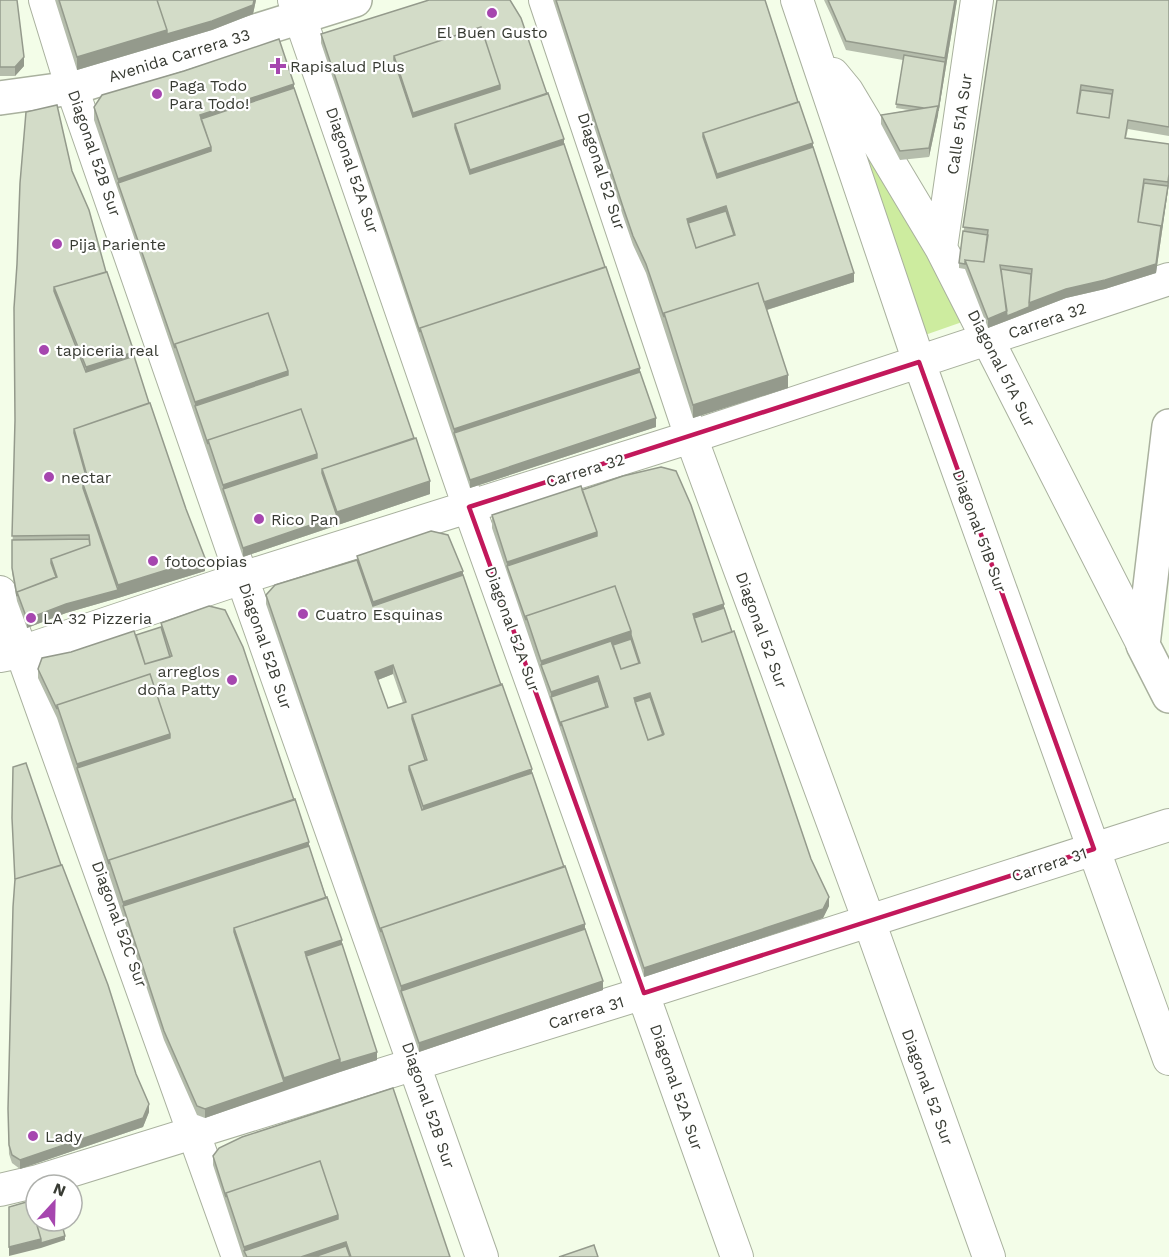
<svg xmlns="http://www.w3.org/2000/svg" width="1169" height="1257" viewBox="0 0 1169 1257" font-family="'Work Sans',sans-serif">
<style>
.green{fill:#cdec9f}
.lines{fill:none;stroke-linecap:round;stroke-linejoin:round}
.street-casing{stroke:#a9b19e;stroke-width:34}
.secondary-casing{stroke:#a9b19e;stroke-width:36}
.street{stroke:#fff;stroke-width:32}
.secondary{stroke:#fff;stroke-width:33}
.wall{fill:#b5bdac;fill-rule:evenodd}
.shaded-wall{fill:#949a8c}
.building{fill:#d3dcc8;stroke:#949a8c;stroke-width:1.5;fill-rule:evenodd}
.marked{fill:none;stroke:#c2185b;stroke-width:4.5;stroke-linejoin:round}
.poi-dot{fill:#a646af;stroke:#fff;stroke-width:2}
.labels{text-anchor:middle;stroke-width:4.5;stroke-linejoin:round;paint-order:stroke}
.poi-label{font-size:16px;fill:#383b33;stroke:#fff;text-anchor:start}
.street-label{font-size:16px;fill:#383b33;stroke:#fff}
</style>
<rect width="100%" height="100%" fill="#f3fde8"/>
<path class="green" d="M840,89L965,321L925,335Z"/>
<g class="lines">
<defs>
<path id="street" d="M45,0L72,88L242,578L482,1257
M294,0L469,507L737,1257
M545,0L691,437L869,921L989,1257
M797,0L919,362L1169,1059
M833,74L847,91L941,248L1143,645
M941,248L977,0
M0,592L238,1257
M0,656L21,652L242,578L691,437L1169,279
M0,1190L38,1181L644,993L1169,825"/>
<path id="secondary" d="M0,98L72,88L355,0
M1169,426L1143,645L1169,696"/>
</defs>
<use href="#street" class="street-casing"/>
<use href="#secondary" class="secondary-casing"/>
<use href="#street" class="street"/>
<use href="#secondary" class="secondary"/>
</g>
<path class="wall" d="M0,0L24,66L15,76H0Z
M55,0H256L253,14L212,30L77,70Z
M429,0L564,144L640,372L656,427L470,488L321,43V34Z
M553,0H765L813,147L854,282L767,310L788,388L693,418L646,273L633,245L623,216Z
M824,0H957L938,115L929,157L900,160L881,124V115L909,110L896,108L903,60L846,50L832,17Z
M997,0H1169V136L1128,129L1126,138L1169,183L1156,273L1105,289L1066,298L988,328L965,269L959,268V263Z
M294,88L430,494L243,557L94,120V107Z
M72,171L205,571L118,598L66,613L27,628L17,601L12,572L15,422Z
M582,490L724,608L811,859L829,906L823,918L644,977L492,528V515Z
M357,556L463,575L585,929L603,990L419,1052L266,604V595L357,560ZM393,674L403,703L388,708L378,680Z
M161,623L309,846L342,944L377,1060L284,1090L205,1118L197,1115L164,1040L57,718L38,678V669L71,652L136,635L161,627Z
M61,865L149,1112L143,1127L20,1169L12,1163L9,1154L8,1118L15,882Z
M213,1156L450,1257H243L213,1165Z"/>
<path class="shaded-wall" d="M254,0H256L253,14L212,30L77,70V57Z
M955,0H957L938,115L945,58Z
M24,57V66L15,76V67Z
M294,84V97L203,127L200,115Z
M500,85V98L413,126V113Z
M938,106V115L929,157V148Z
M564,139V152L470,183V170Z
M813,143V156L717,187V174Z
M211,147V160L118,183V179Z
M1169,174V183L1156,273L1105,289L1066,298L988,328V319L1029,303L1161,226Z
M726,206V215L688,228L687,219Z
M854,273V282L763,311V302Z
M134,352V365L86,380V367Z
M640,368V381L454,433V429Z
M288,371V384L195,406V402Z
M788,375V388L693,418V405Z
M656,418V427L470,488V480Z
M317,454V467L223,489V485Z
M430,481V494L243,557V548L337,516V512Z
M597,532V545L507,566V575V562Z
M205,558V571L118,598L66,613L27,628V619L66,604L118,590V585Z
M463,571V584L373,615V602Z
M724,604V613L694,623L693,614Z
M631,631V644L541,665V661Z
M393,665V674L375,681V672Z
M598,676V685L551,697V692Z
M650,693V702L635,706L634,698Z
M170,734V747L77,768V764Z
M532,769V782L423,819V806Z
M309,842V855L123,906V902Z
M829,897V906L823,918L644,977V968Z
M585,924V937L401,991V986Z
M342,940V953L307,964L305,952Z
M603,981V990L419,1052V1043Z
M377,1052V1060L340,1072V1063Z
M340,1059V1072L205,1118V1109L284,1082V1078Z
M149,1104V1112L143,1127L20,1169V1160Z
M338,1215V1228L244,1251V1247Z
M65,1236V1240L41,1248V1243Z
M41,1239V1248L9,1256V1247Z
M346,1242V1251L327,1257H301Z"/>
<path class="building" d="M0,0H17L24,57L15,67H0Z
M59,0H157L167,30L77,57Z
M157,0H254L253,5L212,21L167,34V30Z
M429,0H510L521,18L547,94L455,124V128L470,174L564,144L605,267L420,328V332L321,34ZM481,27L500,85V89L413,117L394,60V56Z
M556,0H765L798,102L703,133V137L717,178L813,147L854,273L764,302L758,283L664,313V317L646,264L633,236L623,207ZM726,206L735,235L696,248L687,219Z
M828,0H955L945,58L846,41Z
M997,0H1169V127L1128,120L1125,138L1169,144V174L1168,182L1144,179L1138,222L1161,226L1156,264L1105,280L1066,289L1029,303L1032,269L1000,265L1007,311L988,319L965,260L984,262L988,230L963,227ZM1081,85L1113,90L1109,118L1077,113Z
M481,27L500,85L413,113L394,56Z
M279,39L294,84L200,115L211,147L118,179L94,107L102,95L184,71Z
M904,55L945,62L938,111V106L924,108L896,104Z
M294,88L414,438L322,469V473L337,516L243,548L223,489L317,458V454L301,409L208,440V444L195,406L288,375V371L268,313L175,344V348L118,183L211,151V147L201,119Z
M1081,90L1112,94L1109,118L1077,113Z
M548,93L564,139L470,170L455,124Z
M799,102L813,143L717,174L703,133Z
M57,105L72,171L89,210L106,272L54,287V291L86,372L134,356L149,403L74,429V433L88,483L83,484V488L118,590L66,604L27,619L17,592L57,577L51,559L90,545L89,535L12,536L15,420L14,308L17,264L20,183L26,112Z
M938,106L929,148L900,151L881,115Z
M1144,183L1168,186L1161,230V226L1138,222Z
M726,211L734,235L696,248L688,223Z
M963,231L988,235L984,262L965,260V264L959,263Z
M606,267L640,368L454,429L420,328Z
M1001,269L1031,274L1029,307L1007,316Z
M107,272L134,352L86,367L54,287Z
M758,283L788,375L693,405L664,313Z
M268,313L288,371L195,402L175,344Z
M640,372L656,418L470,480L454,433Z
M150,403L186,509L205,558L118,585L83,484L89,483L74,429Z
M301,409L317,454L223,485L208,440Z
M416,438L430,481L337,512L322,469Z
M661,467L676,471L691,505L724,604L693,614L702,642L734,631L811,859L829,897L823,909L644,968L561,722L608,707L598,676L551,692L541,665L611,641L621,669L640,663L631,635V631L615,586L526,616V620L507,566L597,536V532L582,490L623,476ZM650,693L664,734L648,740L634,698Z
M581,486L597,532L507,562L492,515Z
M431,531L448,535L463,571L373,602L357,556Z
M89,539L90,545L51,559V563L56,577L17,592V596L12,568V540Z
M357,560L373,606L463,575L501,685L412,715V719L425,760L409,766V770L422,810L532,773L564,867L381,928V932L266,595L275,585ZM393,665L406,702L388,708L375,672Z
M615,586L631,631L541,661L526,616Z
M209,606L225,610L243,647L294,800L109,860V864L77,768L170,738V734L150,674L57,705V709L38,669L42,658L71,652L134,631L145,664L172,656L161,623Z
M724,608L732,632L702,642L694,618Z
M161,627L170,657L145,664L136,635Z
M631,639L639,663L621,669L613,645Z
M150,674L170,734L77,764L57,705Z
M598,681L606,707L561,722V726L551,697Z
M502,684L532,769L423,806L409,766L427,760L412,715Z
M650,697L663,735L648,740L635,702Z
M26,763L61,865L15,879V881L12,818L13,767Z
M295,799L309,842L123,902L109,860Z
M309,846L326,898L234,928V932L284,1082L205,1109L197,1106L164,1031L123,906Z
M62,865L108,985L136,1074L149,1104L143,1118L20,1160L12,1155L9,1145L8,1109L13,907L15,879Z
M565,866L585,924L401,986L381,928Z
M327,897L342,940L305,952L340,1059L284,1078L234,928Z
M585,929L603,981L419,1043L401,991Z
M342,944L377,1052L340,1063V1059L306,956Z
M393,1088L450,1257H351L346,1242L301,1257H247L244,1251L338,1219V1215L320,1161L226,1193V1197L213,1156L219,1148L242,1137Z
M320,1161L338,1215L244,1247L226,1193Z
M30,1201L41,1239L9,1247V1207Z
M36,1203V1221H61L65,1236L41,1243V1239L31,1205Z
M594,1245L598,1257H559Z
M346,1246L350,1257H314Z"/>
<path class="marked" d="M919,362L1094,849L644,993L469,507Z"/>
<g class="poi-dot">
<circle cx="492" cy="13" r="6"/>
<path d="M275 57h6v6h6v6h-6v6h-6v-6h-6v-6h6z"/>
<circle cx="157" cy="94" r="6"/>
<circle cx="57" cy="244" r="6"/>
<circle cx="44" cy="350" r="6"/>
<circle cx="49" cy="477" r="6"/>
<circle cx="259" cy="519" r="6"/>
<circle cx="153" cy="561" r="6"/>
<circle cx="303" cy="614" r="6"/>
<circle cx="31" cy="618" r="6"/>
<circle cx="232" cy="680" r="6"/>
<circle cx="33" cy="1136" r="6"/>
</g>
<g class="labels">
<g class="poi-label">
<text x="492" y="38" text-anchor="middle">El Buen Gusto</text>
<text x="290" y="72">Rapisalud Plus</text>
<text x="169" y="91">Paga Todo<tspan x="169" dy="18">Para Todo!</tspan></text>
<text x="69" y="250">Pija Pariente</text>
<text x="56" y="356">tapiceria real</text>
<text x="61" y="483">nectar</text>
<text x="271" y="525">Rico Pan</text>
<text x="165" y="567">fotocopias</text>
<text x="315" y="620">Cuatro Esquinas</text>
<text x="43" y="624">LA 32 Pizzeria</text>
<text x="220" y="677" text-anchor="end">arreglos<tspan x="220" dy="18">doña Patty</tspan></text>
<text x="45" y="1142">Lady</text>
</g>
<g class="street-label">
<text transform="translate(179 55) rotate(-17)" y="6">Avenida Carrera 33</text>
<text transform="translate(959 124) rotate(-82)" y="6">Calle 51A Sur</text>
<text transform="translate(95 153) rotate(71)" y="6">Diagonal 52B Sur</text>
<text transform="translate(353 170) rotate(71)" y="6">Diagonal 52A Sur</text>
<text transform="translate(602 171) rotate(72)" y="6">Diagonal 52 Sur</text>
<text transform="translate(1047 320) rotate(-19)" y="6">Carrera 32</text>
<text transform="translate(1002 368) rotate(63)" y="6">Diagonal 51A Sur</text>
<text transform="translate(585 470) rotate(-17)" y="6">Carrera 32</text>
<text transform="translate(980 531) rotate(70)" y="6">Diagonal 51B Sur</text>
<text transform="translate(513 629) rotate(70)" y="6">Diagonal 52A Sur</text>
<text transform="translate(762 630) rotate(70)" y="6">Diagonal 52 Sur</text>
<text transform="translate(266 646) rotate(71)" y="6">Diagonal 52B Sur</text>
<text transform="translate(1049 864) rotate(-18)" y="6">Carrera 31</text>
<text transform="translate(120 924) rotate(70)" y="6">Diagonal 52C Sur</text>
<text transform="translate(586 1012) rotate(-17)" y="6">Carrera 31</text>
<text transform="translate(677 1087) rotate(71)" y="6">Diagonal 52A Sur</text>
<text transform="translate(928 1087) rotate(70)" y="6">Diagonal 52 Sur</text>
<text transform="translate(429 1105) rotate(71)" y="6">Diagonal 52B Sur</text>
</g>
</g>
<g transform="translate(54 1203) rotate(22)"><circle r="28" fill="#ffffff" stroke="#afb1ad" stroke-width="1.5"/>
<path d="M0-4.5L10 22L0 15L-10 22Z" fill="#a646af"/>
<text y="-9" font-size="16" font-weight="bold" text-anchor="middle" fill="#383b33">N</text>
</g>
</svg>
